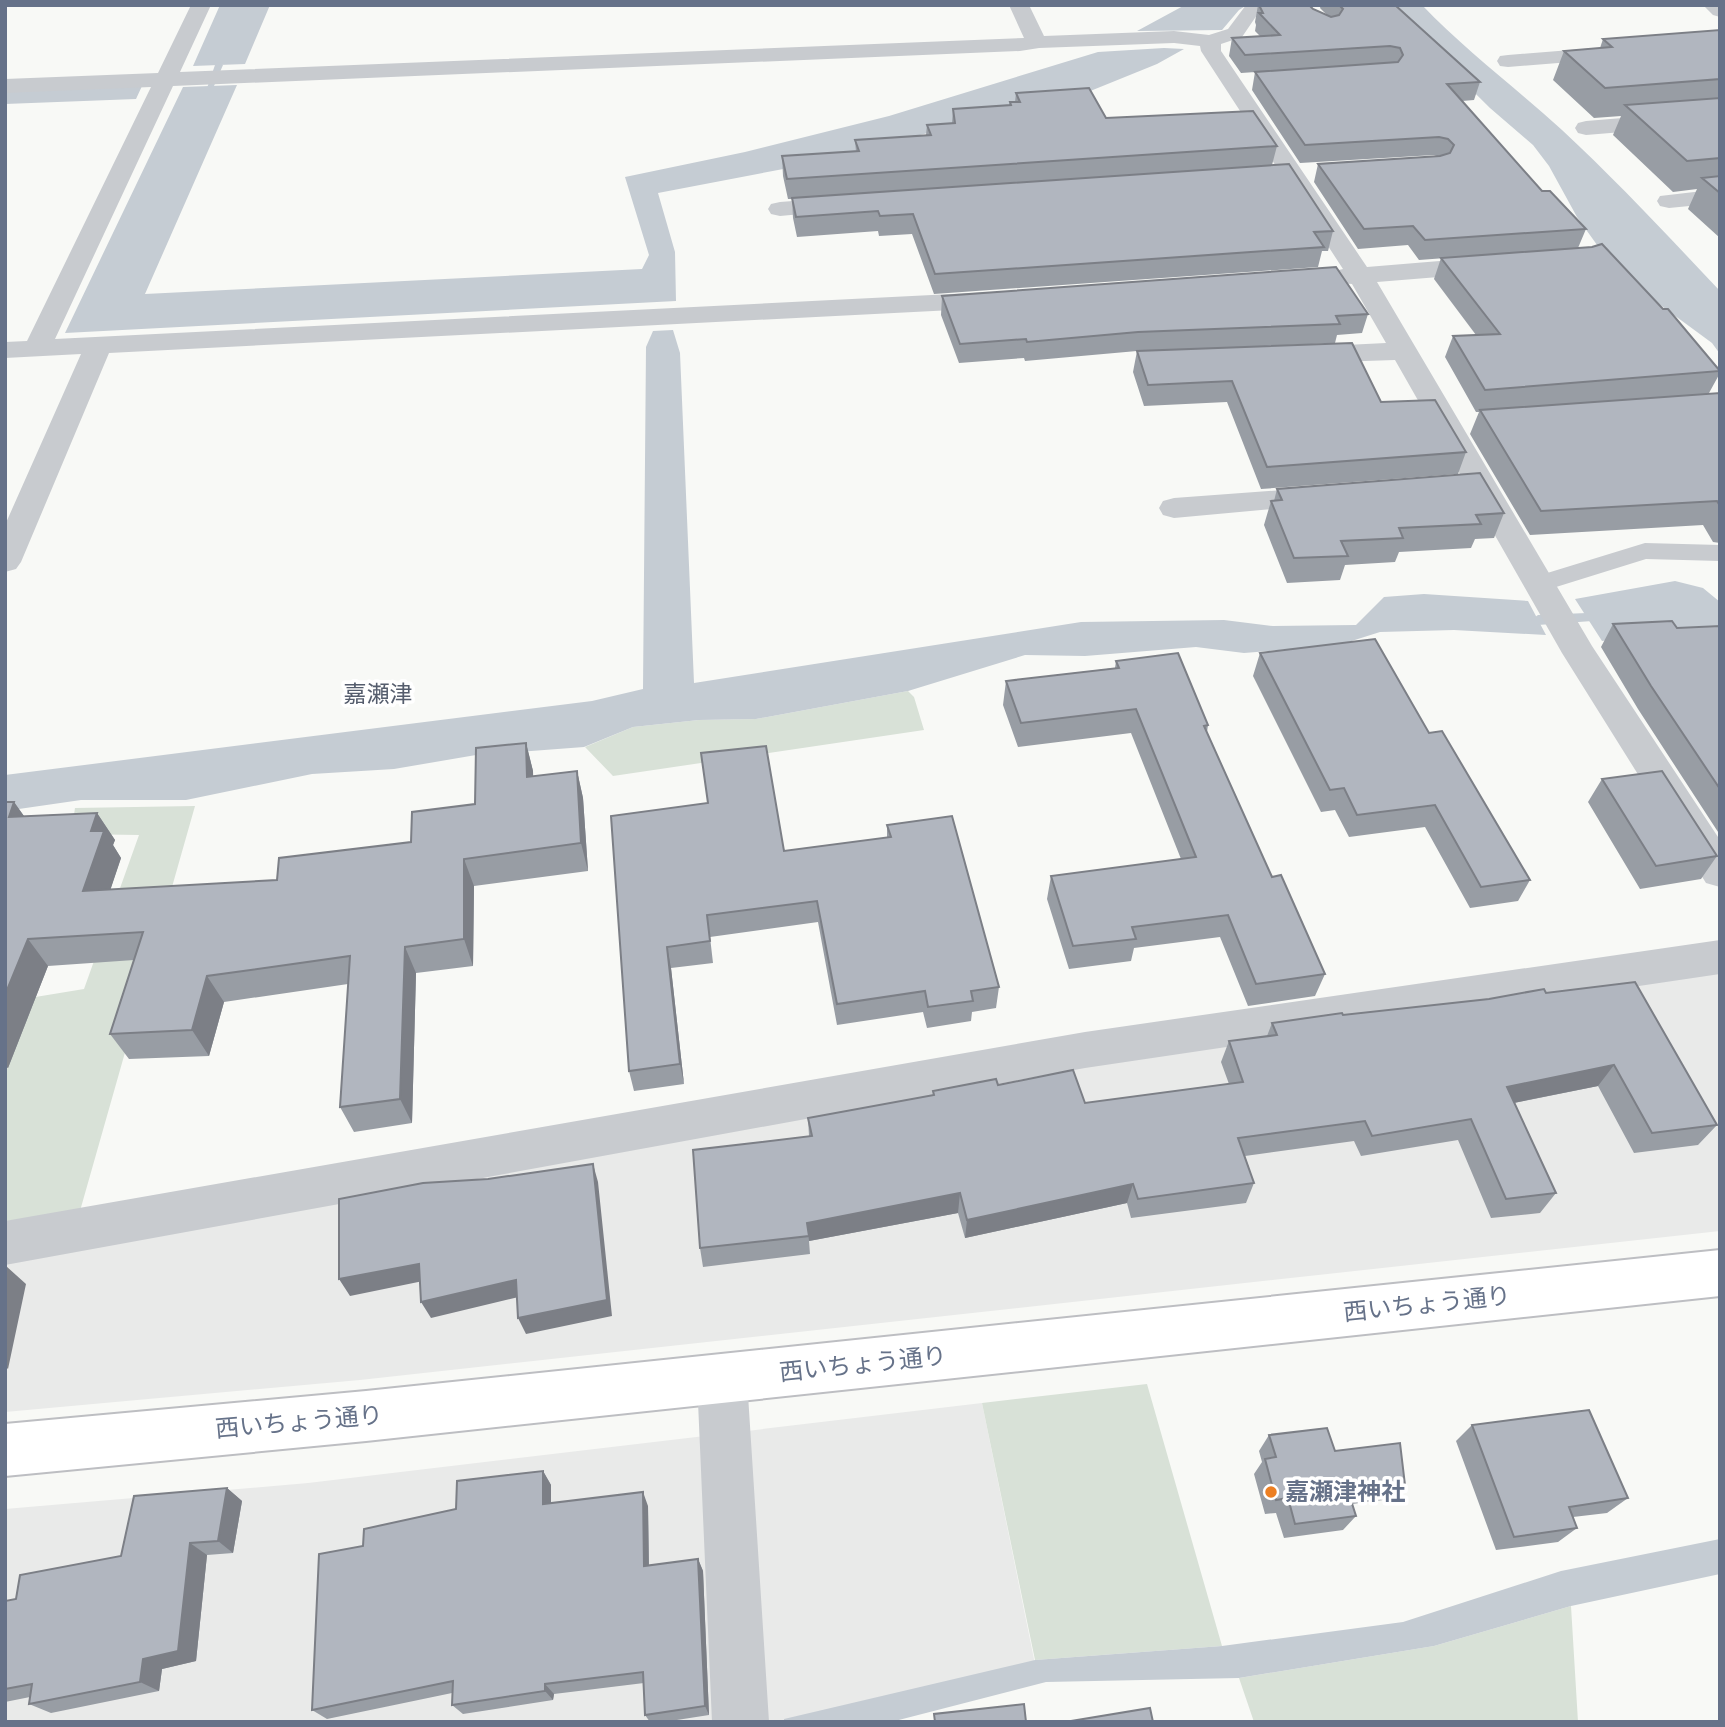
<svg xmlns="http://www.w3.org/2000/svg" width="1725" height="1727" viewBox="0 0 1725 1727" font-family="Montserrat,'Noto Sans JP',sans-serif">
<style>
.built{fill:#e9eae9}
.green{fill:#d8e1d7}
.water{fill:#c5ccd3}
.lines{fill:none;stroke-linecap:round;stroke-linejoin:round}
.stream{fill:#c5ccd3;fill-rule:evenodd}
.trunk-casing{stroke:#bdbec2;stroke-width:4}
.service{fill:#c8cbcf;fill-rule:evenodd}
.minor{fill:#c8cbcf;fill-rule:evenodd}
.trunk{fill:#fff;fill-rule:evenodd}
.wall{fill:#989da4}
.shaded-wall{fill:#7c7f86}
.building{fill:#b1b6bf;stroke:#7c7f86;stroke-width:2}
.poi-dot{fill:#ec7f23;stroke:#fff;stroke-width:2.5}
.labels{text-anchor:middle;stroke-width:7;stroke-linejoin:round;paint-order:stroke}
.neighbourhood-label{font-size:23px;fill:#555d6d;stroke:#fff}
.near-street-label{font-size:24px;fill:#667289;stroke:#fff}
.near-poi-label{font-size:24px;font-weight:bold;fill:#667289;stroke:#fff;text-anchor:start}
</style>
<rect width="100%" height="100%" fill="#f8f9f6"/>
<path class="built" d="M1720,941V1231L360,1380L5,1412V1232Z
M982,1403L1035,1664L817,1722H5V1509L308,1483Z"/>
<path class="green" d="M908,691L914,697L924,730L613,776L585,747L633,727L699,720L756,719Z
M195,806L78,1218L5,1232V1002L84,989L139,835L71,834L75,808Z
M1147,1384L1222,1646L1035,1660L982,1403Z
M1571,1606L1578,1722H1254L1239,1678L1434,1646Z"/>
<path class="water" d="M220,5H270L245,64L193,66Z
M1185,5H1247L1239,10L1222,30L1137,31Z
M1386,5H1422C1465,50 1516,88 1562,130C1617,181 1668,236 1720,291V354L1712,343L1640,290L1610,263L1577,217L1549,166L1533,145L1490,108Z
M1164,48L1184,49L1157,64L1078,96L1035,102L924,134L794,167L658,193L675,252L676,301L65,333L183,87L237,85L145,294L642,269L649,255L625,177L745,152L889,116L1098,52Z
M142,86L136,99L5,104V91Z
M673,330L680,353L694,683L1081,622L1224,620L1273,626L1356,625L1384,597L1424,594L1528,601L1546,635L1454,630L1380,632L1339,645L1244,653L1196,647L1085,656L1025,655L908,691L756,719L699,720L633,727L584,747L476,755L394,769L312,774L186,800H81L5,811V775L592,701L643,689L646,347L653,331Z
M1675,581L1703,588L1720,602V637L1680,631L1602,641L1575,599Z
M1720,1539V1574L1571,1606L1434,1646L1239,1678L1046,1682L891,1722H784V1719L1035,1660L1222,1646L1403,1622L1561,1571Z"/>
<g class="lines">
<path class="stream" d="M219,62L223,65L214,86L207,88L215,65Z
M1587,613L1592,615L1594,618L1592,621L1538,625L1531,620L1538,615Z"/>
<defs>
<path id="trunk" d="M1720,1250V1296L366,1441L5,1476V1424L366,1391Z"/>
</defs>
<use href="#trunk" class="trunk-casing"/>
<path class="service" d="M1645,543L1720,545V561L1646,559L1540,592L1531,590L1527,584L1531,578Z"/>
<path class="minor" d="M191,5H211L180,72L1024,38L1009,5H1029L1044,36L1174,31L1209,35L1228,29L1246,5H1271L1257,15L1242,37L1221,44V51L1367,267L1488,257L1497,260L1501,265L1497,270L1488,273L1377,282L1592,646L1720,840V887L1706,883L1562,653L1395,360L1305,363L1295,361L1291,355L1295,349L1305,347L1386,343L1352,284L1330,282L1326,277L1330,272L1343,269L1201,51L1200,46L1174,43L1039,48L1020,51L173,86L55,339L992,292L1001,294L1005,300L1001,306L992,308L109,353L21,562L16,569L5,572V525L81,354L5,358V342L27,341L151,87L5,93V79L158,73Z
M1703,5H1720V17L1713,15Z
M1720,38V50L1508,67L1500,66L1497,61L1500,56L1508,55Z
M1720,110V124L1586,135L1578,133L1575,128L1578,123L1586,121Z
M1720,189V203L1669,208L1660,206L1657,201L1660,196Z
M846,197L855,199L858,204L855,209L780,216L771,214L768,209L771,204L780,202Z
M1325,487L1336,489L1340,496L1336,503L1174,518L1163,515L1159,508L1163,501L1174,498Z
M1720,940V974L1085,1068L5,1265V1221L1085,1032Z
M722,1354L740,1361L747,1379L769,1722H712L697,1379L704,1361Z"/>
<use href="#trunk" class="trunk"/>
</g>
<path class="wall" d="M1258,5L1313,9L1327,15L1320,8L1321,5H1395L1480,82L1474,100L1462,101L1542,191L1586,229L1578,248L1419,260L1408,245L1358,249L1314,182L1318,164L1437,156L1434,155L1300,163L1252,90L1255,72L1270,71L1241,73L1229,56L1232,38L1261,37L1255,31L1256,25L1255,22Z
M1720,30V238L1688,209L1697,189L1673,192L1613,135L1621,116L1594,118L1553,80L1564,51L1600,48L1603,39Z
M1016,93L1106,118L1277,146L1272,165L1333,231L1328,251H1322L1318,267L934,294L912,234L879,236L878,231L797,237L793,218L792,199H788L783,176L782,156L856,152L855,140L926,135L927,125L952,123L953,109L1009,105L1010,102H1015Z
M1441,258L1720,370V373L1709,393H1720V543L1713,542L1703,525L1530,535L1470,434L1479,412H1476L1445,357L1453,336L1476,335L1434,279Z
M942,296L1368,314L1362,333L1337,335L1335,343L1167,350L1381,402L1466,452L1458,474L1261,489L1227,402L1144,406L1133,372L1137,351L1025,361L1024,358L959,363L941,315Z
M1277,489L1504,513L1494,538L1475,539L1471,548L1399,552L1395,562L1345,565L1340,580L1287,583L1264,525L1271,501H1274Z
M1613,624L1677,628L1720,626V835L1638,709L1601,647Z
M1260,653L1429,733L1530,880L1518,901L1470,908L1425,827L1349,837L1335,810L1321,812L1253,676Z
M1116,661L1208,725L1207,732L1272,877L1325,974L1315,996L1248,1006L1220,937L1134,948L1131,961L1069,969L1047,899L1051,876L1181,859L1131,733L1018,747L1003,705L1006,681L1115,668Z
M526,743L533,771V776L577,771L583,798L588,871L474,886L473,966L416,973L412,1123L354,1132L340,1107L348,984L224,1002L209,1056L129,1059L110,1034L134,960L48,966L8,1068L5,1067V802H14L24,816L97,813L115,840L113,845L121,858L110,890L277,880L411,842L475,804Z
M1602,779L1717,856L1701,879L1640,889L1588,802Z
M611,816L784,851L887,838V825L999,987L996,1008L972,1012L971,1021L927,1028L923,1012L837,1025L818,922L710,937L713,963L671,968L684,1084L634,1091L629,1071Z
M1546,993L1717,1125L1698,1145L1634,1153L1598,1086L1514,1103L1556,1193L1540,1213L1491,1218L1458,1140L1361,1156L1354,1141L1245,1156L1254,1183L1246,1203L1131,1218L1127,1203L965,1238L958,1213L809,1241L810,1254L703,1267L700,1248L809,1136L808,1118L933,1095V1091L998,1085L1085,1103L1229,1084L1221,1062L1229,1041L1267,1036L1272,1023Z
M1472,1425L1628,1498L1607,1513L1573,1517L1577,1528L1558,1542L1496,1550L1456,1441Z
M1269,1435L1335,1451L1405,1485L1391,1499L1352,1504L1356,1516L1343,1530L1284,1538L1276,1513L1265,1514L1254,1474L1262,1462L1259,1451Z
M543,1471L551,1485V1503L648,1506L649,1565L698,1559L703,1571L709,1715L664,1722H650L645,1715L644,1683L554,1694L553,1700L463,1714L452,1705V1693L327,1719L312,1710L363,1546L456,1509Z
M227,1488L242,1501L233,1553L207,1555L196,1661L162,1669L159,1691L51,1713L29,1704L30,1697L5,1702V1601L16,1599L121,1556Z"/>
<path class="shaded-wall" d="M526,743L533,771L534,805L527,777Z
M577,771L583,798L588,871L581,843Z
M14,802L33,829L9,817Z
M97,813L115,840L113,845L121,858L101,918L83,891L91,831Z
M464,859L474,886L473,966L464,939Z
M28,939L48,966L8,1068L5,1065V995Z
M405,947L416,973L412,1123L400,1099Z
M667,947L671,968L684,1084L680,1064Z
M207,976L224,1002L209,1056L192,1030Z
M1614,1065L1598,1086L1493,1107L1507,1087Z
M593,1164L598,1182L612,1316L526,1334L518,1318Z
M1133,1184L1127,1203L965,1238L967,1220Z
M960,1193L958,1213L809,1241L807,1223Z
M419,1264L428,1280L350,1296L339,1279Z
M6,1266L26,1284L8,1369L5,1366Z
M516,1280L523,1296L431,1318L421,1302Z
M543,1471L551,1485V1518L543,1504Z
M227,1488L242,1501L233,1553L218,1541Z
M643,1492L648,1506L649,1578L644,1566Z
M190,1543L207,1555L196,1661L162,1669L159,1691L140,1682L143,1659Z
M698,1559L703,1571L709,1715L705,1706Z
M545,1684L554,1694L553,1700L545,1691Z"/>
<path class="building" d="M1259,5H1309L1313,9L1331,17L1339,15L1343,9L1339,5H1395L1480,82L1447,84L1542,191H1550L1586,229L1425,240L1413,226L1364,229L1318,164L1440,156L1450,153L1454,145L1448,139L1439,137L1305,145L1255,72L1398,62L1403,55L1400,48L1390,46L1245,55L1232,38L1280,35L1259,13H1263Z
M1720,30V79L1605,88L1564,51L1612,47L1603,39Z
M1089,88L1106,118L1253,111L1277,146L787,179L782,156L859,151L855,140L931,135L927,125L955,123L953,109L1011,105L1010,102H1020L1016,93Z
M1720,98V158L1687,161L1625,105Z
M1289,164L1333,231L1314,232L1324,247L935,274L913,214L880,216L878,211L796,217L792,198Z
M1720,176V193L1702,178Z
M1602,244L1663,309H1668L1720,371L1485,390L1453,336L1500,334L1441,258L1592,247Z
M1336,267L1368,314L1336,316L1340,324L1138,332L1027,342L1026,339L960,344L942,296Z
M1352,343L1381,402L1435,400L1466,452L1267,467L1232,381L1148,385L1137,351Z
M1720,393V506L1717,501L1541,511L1480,410Z
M1480,473L1504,513L1476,515L1481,524L1399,528L1403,538L1341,541L1348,556L1294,558L1271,501L1282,500L1277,489Z
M1672,621L1677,628L1720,626V789L1651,686L1613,624Z
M1375,639L1429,733L1442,731L1530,880L1481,887L1435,805L1357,815L1344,788L1330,790L1260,653Z
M1178,653L1208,725L1204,726L1272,877L1281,875L1325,974L1256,984L1228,915L1132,927L1136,939L1073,946L1051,876L1196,857L1136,709L1021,723L1006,681L1119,668L1116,661Z
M526,743L527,777L577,771L581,843L464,859V939L405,947L400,1099L340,1107L350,956L207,976L192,1030L110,1034L143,932L28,939L5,995V802H14L9,817L97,813L91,831H104L83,891L277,880L279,858L411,842L412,812L475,804L476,748Z
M766,746L784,851L891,837L887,825L952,816L999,987L971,991L973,1001L928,1007L925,991L837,1004L817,901L707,915L710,941L667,947L680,1064L629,1071L611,816L708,803L701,753Z
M1662,771L1717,856L1656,866L1602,779Z
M1635,982L1717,1125L1652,1133L1614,1065L1507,1087L1556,1193L1506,1199L1471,1119L1372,1136L1365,1121L1238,1138L1254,1183L1138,1199L1133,1184L967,1220L960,1193L807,1223L809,1236L700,1248L693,1150L812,1136L808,1118L934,1095L933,1091L996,1079L998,1085L1073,1070L1085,1103L1243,1082L1229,1041L1277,1035L1272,1023L1342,1013L1343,1015L1489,999L1544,989L1546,993Z
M593,1164L607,1300L518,1318L516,1280L421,1302L419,1264L339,1279V1199L423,1183L488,1179Z
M1589,1410L1628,1498L1569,1507L1577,1528L1514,1537L1472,1425Z
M1327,1428L1335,1451L1400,1443L1405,1485L1348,1491L1356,1516L1295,1524L1288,1498L1276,1500L1265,1459L1276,1457L1269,1435Z
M543,1471V1504L643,1492L644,1566L698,1559L705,1706L645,1715L643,1672L545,1684V1691L452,1705L453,1681L312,1710L319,1554L363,1546L364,1529L456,1509L457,1481Z
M227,1488L218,1541L190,1543L178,1651L143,1659L140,1682L29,1704L32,1684L5,1689V1601L16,1599L20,1575L121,1556L134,1496Z
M1024,1704L1026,1722H935L934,1714Z
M1150,1708L1153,1722H1065Z"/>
<circle class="poi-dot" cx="1271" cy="1492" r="7"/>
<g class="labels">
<g class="neighbourhood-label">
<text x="378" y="702">嘉瀬津</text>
</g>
<g class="near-street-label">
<text transform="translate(1427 1304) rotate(-6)" y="8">西いちょう通り</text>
<text transform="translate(863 1364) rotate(-6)" y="8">西いちょう通り</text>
<text transform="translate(299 1422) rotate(-5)" y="8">西いちょう通り</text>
</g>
<g class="near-poi-label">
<text x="1285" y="1500">嘉瀬津神社</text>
</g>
</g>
<rect width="1725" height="1727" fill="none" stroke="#667289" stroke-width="14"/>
</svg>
